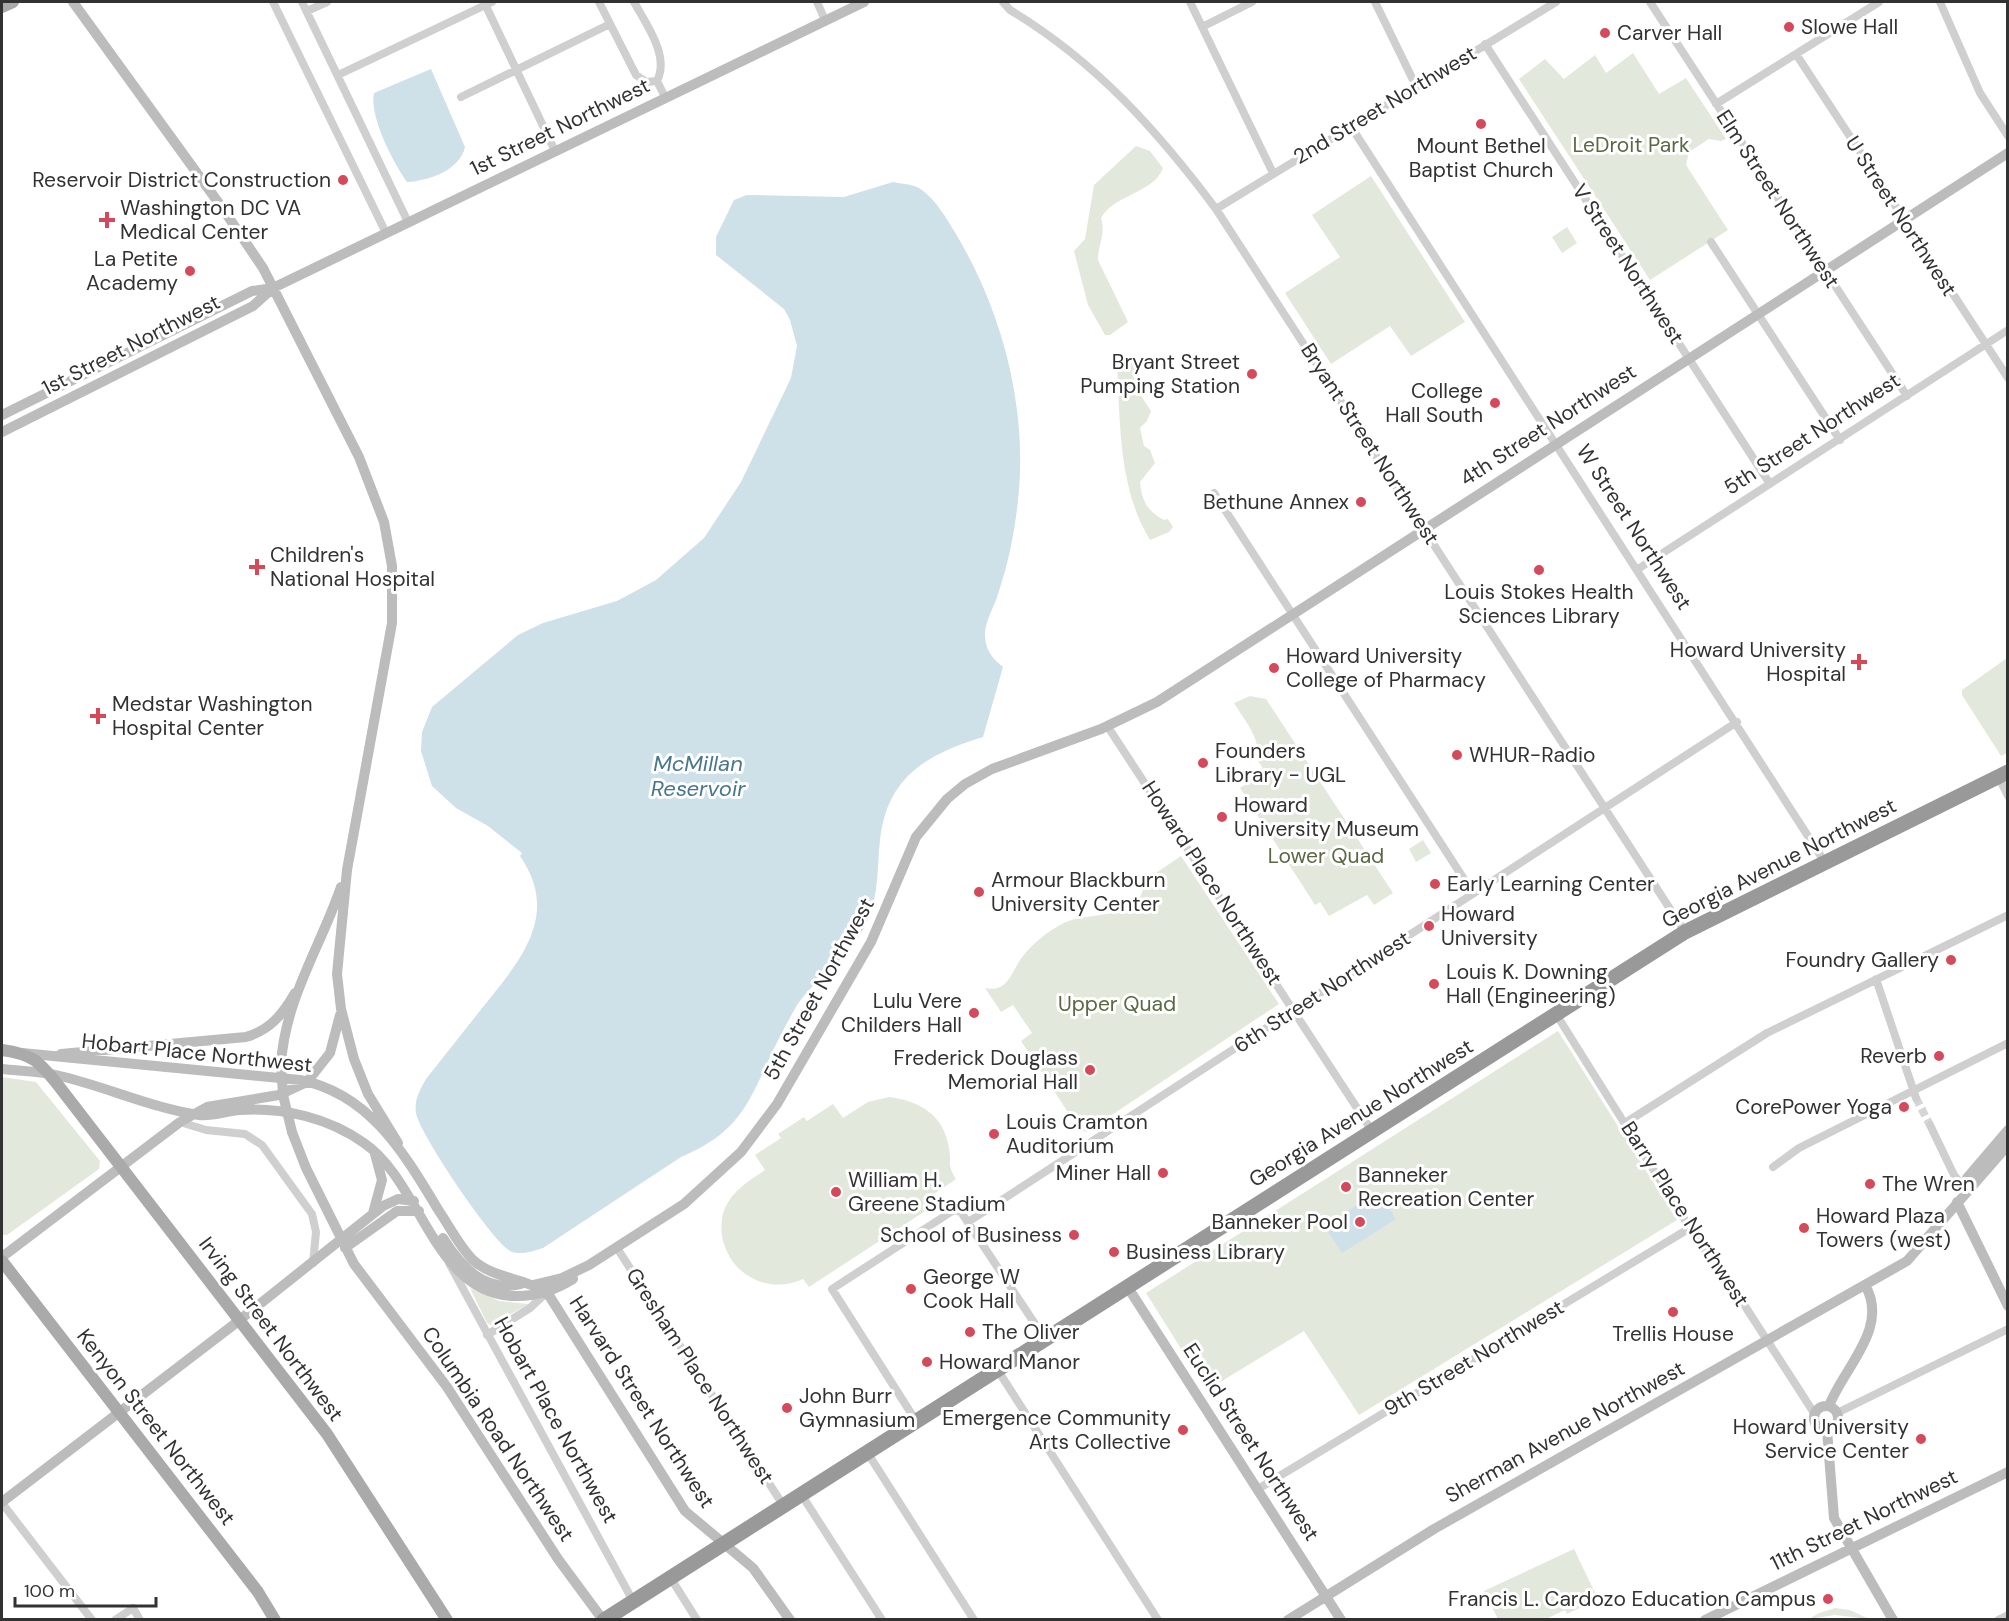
<svg xmlns="http://www.w3.org/2000/svg" width="2009" height="1621" viewBox="0 0 2009 1621" font-family="'DM Sans',sans-serif">
<style>
.green{fill:#e3e8dc}
.water{fill:#cee0e8}
.lines{fill:none;stroke-linecap:round;stroke-linejoin:round}
.street-tunnel{stroke:#d6d6d6;stroke-width:8;stroke-dasharray:8 4;stroke-linecap:butt}
.street{stroke:#cfcfcf;stroke-width:8}
.secondary{stroke:#bcbcbc;stroke-width:10}
.primary{stroke:#aaa;stroke-width:12}
.highway{stroke:#999;stroke-width:15}
.secondary-bridge{stroke:#bcbcbc;stroke-width:10}
.poi-dot{fill:#d44a5b;stroke:#fff;stroke-width:2}
.labels{text-anchor:middle;stroke-width:6;stroke-linejoin:round;paint-order:stroke}
.poi-label{font-size:21px;fill:#323232;stroke:#fff;text-anchor:start}
.street-label{font-size:21px;fill:#323232;stroke:#fff}
.park-label{font-size:21px;fill:#586a43;stroke:#fff}
.water-label{font-size:22px;font-style:italic;fill:#48768d;stroke:#fff}
</style>
<rect width="100%" height="100%" fill="#fff"/>
<path class="green" d="M1633,53L1659,94L1686,78L1726,139L1721,141L1709,139L1689,152L1686,165L1728,230L1650,280L1519,79L1545,59L1564,79L1595,55L1606,73Z
M1136,146L1150,151L1163,168C1154,193 1113,195 1101,218C1106,234 1098,244 1098,260L1128,322L1110,335H1105L1088,305L1074,251L1085,239L1094,185Z
M1371,176L1465,322L1411,356L1390,326L1331,364L1285,293L1340,257L1312,215Z
M1567,227L1577,243L1562,253L1552,237Z
M1123,356L1134,363V385L1151,411L1147,421L1140,428L1144,446L1150,450L1155,463L1140,482C1142,501 1147,511 1164,520L1168,519L1173,527L1169,532L1150,540C1118,488 1120,420 1117,360Z
M2007,658V753L2001,756L1962,695V690Z
M1250,696L1266,699L1393,893L1374,905L1367,895L1329,916L1320,902L1315,905L1240,788L1265,772L1257,759C1261,738 1245,721 1234,703Z
M1423,840L1431,853L1416,862L1409,849Z
M1181,856L1279,1004L1086,1132L1079,1129L1021,1041L1032,1033L1013,1005L1001,1012L985,988C1009,993 1011,971 1023,956C1032,944 1048,931 1062,924C1087,910 1143,923 1144,881Z
M1558,1031L1677,1220L1359,1415L1304,1331L1207,1390L1146,1293Z
M2,1077L36,1082L100,1161L99,1169L7,1235H2Z
M889,1097C920,1101 944,1115 949,1148C952,1164 946,1163 956,1179L928,1198L933,1206L809,1287L803,1279C768,1295 729,1275 722,1236C721,1227 721,1217 725,1208C733,1190 749,1181 765,1170L755,1155L781,1138L778,1134L804,1117L807,1121L833,1104L843,1118L868,1102Z
M470,1288L499,1301L529,1304L491,1325L487,1323Z
M1574,1549L1598,1599L1567,1614L1565,1610L1546,1619H1498L1484,1591Z
M1835,1608L1850,1610L1869,1619L1835,1615L1809,1619L1819,1613Z"/>
<path class="water" d="M431,69L465,147C460,170 429,181 407,182C393,162 369,116 374,93Z
M893,182C901,184 912,184 919,188C936,199 946,218 956,234C1003,313 1028,409 1018,500C1015,531 1008,565 998,594C994,608 984,622 985,637C986,651 993,659 1003,667L983,737C928,754 887,776 880,840C877,866 879,892 869,917C852,960 821,971 797,1005C787,1023 777,1041 769,1059C746,1110 735,1134 681,1157L543,1248C534,1251 522,1255 512,1252C494,1245 419,1133 416,1113C414,1100 420,1090 426,1079C445,1055 464,1031 483,1007C520,961 561,915 520,856L522,853L488,826L456,808L432,786L421,751L422,732L432,707L518,635L543,623L617,601L656,580L704,538L741,482L791,378L797,346L790,320L784,309L716,255V237L734,200L747,195L844,197Z
M1379,1191L1396,1219L1342,1253L1324,1226Z"/>
<g class="lines">
<path class="street-tunnel" d="M1916,1098L1930,1125"/>
<path class="street" d="M273,2L386,233
M302,2L408,222
M484,2L555,151
M599,2L636,75L646,82L657,81
M634,2C646,24 670,56 657,81
M817,2L825,20
M1003,2L1010,10C1095,61 1157,130 1216,209L1685,932
M1190,2L1273,173
M1375,2L1416,86
M1650,2L1907,396
M1940,2L1980,93L2008,136
M307,11L327,2
M1202,27L1252,2
M1485,44L1770,484
M1796,54L2008,378
M338,75L492,2
M657,81L665,97
M461,97L610,24
M1716,104L1879,2
M1350,125L1824,861
M1216,209L1556,2
M1711,242L1840,440
M1214,493L1473,893
M1638,569L2008,330
M1108,727L1372,1131
M1998,776L2008,796
M1876,979L1916,1098
M1556,1014L1695,1236L1732,1286L1814,1413
M180,1122L206,1130L245,1134L262,1145L312,1214L316,1232L313,1263
M1625,1123L1767,1033L2008,915
M1930,1125L1954,1175L1966,1190
M1773,1167L1799,1148L2008,1043
M968,1222L1737,722
M617,1248L783,1505
M449,1263L633,1601
M487,1335L530,1308L546,1293
M997,1369L1158,1620
M1837,1413L2008,1329
M916,1421L832,1289L954,1210L961,1212L1045,1339
M867,1452L974,1620
M1258,1489L1690,1228
M801,1494L882,1620
M2,1503L92,1620
M670,1577L697,1620
M115,1620L133,1608L140,1620
M1998,1620L2008,1615"/>
<path class="secondary" d="M73,2L223,209L263,268L359,457L384,522L392,566V623L347,870L337,974L341,1009L354,1059L368,1094L398,1143
M2,415L252,291L273,288
M2,432L253,306L273,288L864,2
M22,1053L300,1080C371,1094 405,1155 439,1211C450,1227 459,1246 473,1260C496,1281 528,1276 550,1297L685,1511L753,1568L790,1620
M61,1054L246,1037C270,1030 283,1014 295,993
M281,1063C286,997 320,948 341,887
M2,1069C21,1071 41,1071 60,1076C107,1087 152,1108 199,1115C212,1117 226,1111 240,1110C283,1107 329,1118 364,1143C421,1182 434,1293 513,1296C536,1297 554,1291 573,1279
M292,1132L306,1168L354,1264L447,1387L558,1559L603,1620
M1966,1190L1967,1178L2008,1130
M1957,1202L2008,1306
M373,1213L382,1180L375,1154
M443,1238C461,1267 485,1293 521,1284
M345,1248L397,1211H419
M2,1257L180,1122L207,1107L279,1095L307,1082L330,1053L340,1015
M533,1285L562,1278L589,1265L684,1204L741,1152L777,1104L871,942L916,837L947,799L965,784L992,769L1101,729L1157,702L2008,153
M1127,1286L1341,1620
M1814 1418a12 12 0 1 1 24 0a12 12 0 1 1-24 0Z
M1829,1406C1844,1367 1890,1328 1865,1285
M1827,1430L1834,1518L1893,1620
M2,1502L232,1326L383,1206L398,1199L414,1201
M1288,1620L1434,1529L1907,1261L2008,1145
M1705,1620L2008,1472"/>
<path class="primary" d="M2,7L13,2
M2,1050C32,1054 39,1061 58,1085L327,1434L447,1620
M2,1261L258,1592L275,1620"/>
<path class="highway" d="M604,1620L1685,932L2008,772"/>
<path class="secondary-bridge" d="M281,1063L283,1095L292,1132"/>
</g>
<g class="poi-dot">
<circle cx="1789" cy="27" r="6"/>
<circle cx="1605" cy="33" r="6"/>
<circle cx="1481" cy="124" r="6"/>
<circle cx="343" cy="180" r="6"/>
<path d="M104 211h6v6h6v6h-6v6h-6v-6h-6v-6h6z"/>
<circle cx="190" cy="271" r="6"/>
<circle cx="1252" cy="374" r="6"/>
<circle cx="1495" cy="403" r="6"/>
<circle cx="1361" cy="502" r="6"/>
<path d="M254 558h6v6h6v6h-6v6h-6v-6h-6v-6h6z"/>
<circle cx="1539" cy="570" r="6"/>
<path d="M1856 653h6v6h6v6h-6v6h-6v-6h-6v-6h6z"/>
<circle cx="1274" cy="668" r="6"/>
<path d="M95 707h6v6h6v6h-6v6h-6v-6h-6v-6h6z"/>
<circle cx="1457" cy="755" r="6"/>
<circle cx="1203" cy="763" r="6"/>
<circle cx="1222" cy="817" r="6"/>
<circle cx="1435" cy="884" r="6"/>
<circle cx="979" cy="892" r="6"/>
<circle cx="1429" cy="926" r="6"/>
<circle cx="1951" cy="960" r="6"/>
<circle cx="1434" cy="984" r="6"/>
<circle cx="974" cy="1013" r="6"/>
<circle cx="1939" cy="1056" r="6"/>
<circle cx="1090" cy="1070" r="6"/>
<circle cx="1904" cy="1107" r="6"/>
<circle cx="994" cy="1134" r="6"/>
<circle cx="1163" cy="1173" r="6"/>
<circle cx="1870" cy="1184" r="6"/>
<circle cx="1346" cy="1187" r="6"/>
<circle cx="836" cy="1192" r="6"/>
<circle cx="1360" cy="1222" r="6"/>
<circle cx="1804" cy="1228" r="6"/>
<circle cx="1074" cy="1235" r="6"/>
<circle cx="1114" cy="1252" r="6"/>
<circle cx="911" cy="1289" r="6"/>
<circle cx="1673" cy="1312" r="6"/>
<circle cx="970" cy="1332" r="6"/>
<circle cx="927" cy="1362" r="6"/>
<circle cx="787" cy="1408" r="6"/>
<circle cx="1183" cy="1430" r="6"/>
<circle cx="1921" cy="1439" r="6"/>
<circle cx="1828" cy="1599" r="6"/>
</g>
<g class="labels">
<g class="poi-label">
<text x="1801" y="34">Slowe Hall</text>
<text x="1617" y="40">Carver Hall</text>
<text x="1481" y="153" text-anchor="middle">Mount Bethel<tspan x="1481" dy="24">Baptist Church</tspan></text>
<text x="331" y="187" text-anchor="end">Reservoir District Construction</text>
<text x="120" y="215">Washington DC VA<tspan x="120" dy="24">Medical Center</tspan></text>
<text x="178" y="266" text-anchor="end">La Petite<tspan x="178" dy="24">Academy</tspan></text>
<text x="1240" y="369" text-anchor="end">Bryant Street<tspan x="1240" dy="24">Pumping Station</tspan></text>
<text x="1483" y="398" text-anchor="end">College<tspan x="1483" dy="24">Hall South</tspan></text>
<text x="1349" y="509" text-anchor="end">Bethune Annex</text>
<text x="270" y="562">Children's<tspan x="270" dy="24">National Hospital</tspan></text>
<text x="1539" y="599" text-anchor="middle">Louis Stokes Health<tspan x="1539" dy="24">Sciences Library</tspan></text>
<text x="1846" y="657" text-anchor="end">Howard University<tspan x="1846" dy="24">Hospital</tspan></text>
<text x="1286" y="663">Howard University<tspan x="1286" dy="24">College of Pharmacy</tspan></text>
<text x="112" y="711">Medstar Washington<tspan x="112" dy="24">Hospital Center</tspan></text>
<text x="1215" y="758">Founders<tspan x="1215" dy="24">Library - UGL</tspan></text>
<text x="1469" y="762">WHUR-Radio</text>
<text x="1234" y="812">Howard<tspan x="1234" dy="24">University Museum</tspan></text>
<text x="991" y="887">Armour Blackburn<tspan x="991" dy="24">University Center</tspan></text>
<text x="1447" y="891">Early Learning Center</text>
<text x="1441" y="921">Howard<tspan x="1441" dy="24">University</tspan></text>
<text x="1939" y="967" text-anchor="end">Foundry Gallery</text>
<text x="1446" y="979">Louis K. Downing<tspan x="1446" dy="24">Hall (Engineering)</tspan></text>
<text x="962" y="1008" text-anchor="end">Lulu Vere<tspan x="962" dy="24">Childers Hall</tspan></text>
<text x="1927" y="1063" text-anchor="end">Reverb</text>
<text x="1078" y="1065" text-anchor="end">Frederick Douglass<tspan x="1078" dy="24">Memorial Hall</tspan></text>
<text x="1892" y="1114" text-anchor="end">CorePower Yoga</text>
<text x="1006" y="1129">Louis Cramton<tspan x="1006" dy="24">Auditorium</tspan></text>
<text x="1151" y="1180" text-anchor="end">Miner Hall</text>
<text x="1358" y="1182">Banneker<tspan x="1358" dy="24">Recreation Center</tspan></text>
<text x="848" y="1187">William H.<tspan x="848" dy="24">Greene Stadium</tspan></text>
<text x="1882" y="1191">The Wren</text>
<text x="1816" y="1223">Howard Plaza<tspan x="1816" dy="24">Towers (west)</tspan></text>
<text x="1348" y="1229" text-anchor="end">Banneker Pool</text>
<text x="1062" y="1242" text-anchor="end">School of Business</text>
<text x="1126" y="1259">Business Library</text>
<text x="923" y="1284">George W<tspan x="923" dy="24">Cook Hall</tspan></text>
<text x="982" y="1339">The Oliver</text>
<text x="1673" y="1341" text-anchor="middle">Trellis House</text>
<text x="939" y="1369">Howard Manor</text>
<text x="799" y="1403">John Burr<tspan x="799" dy="24">Gymnasium</tspan></text>
<text x="1171" y="1425" text-anchor="end">Emergence Community<tspan x="1171" dy="24">Arts Collective</tspan></text>
<text x="1909" y="1434" text-anchor="end">Howard University<tspan x="1909" dy="24">Service Center</tspan></text>
<text x="1816" y="1606" text-anchor="end">Francis L. Cardozo Education Campus</text>
</g>
<g class="street-label">
<text transform="translate(1385 105) rotate(-31)" y="7">2nd Street Northwest</text>
<text transform="translate(560 127) rotate(-26)" y="7">1st Street Northwest</text>
<text transform="translate(1778 199) rotate(57)" y="7">Elm Street Northwest</text>
<text transform="translate(1901 216) rotate(57)" y="7">U Street Northwest</text>
<text transform="translate(1628 264) rotate(57)" y="7">V Street Northwest</text>
<text transform="translate(131 345) rotate(-27)" y="7">1st Street Northwest</text>
<text transform="translate(1548 425) rotate(-33)" y="7">4th Street Northwest</text>
<text transform="translate(1812 434) rotate(-33)" y="7">5th Street Northwest</text>
<text transform="translate(1370 444) rotate(57)" y="7">Bryant Street Northwest</text>
<text transform="translate(1634 527) rotate(57)" y="7">W Street Northwest</text>
<text transform="translate(1779 863) rotate(-27)" y="7">Georgia Avenue Northwest</text>
<text transform="translate(1212 883) rotate(57)" y="7">Howard Place Northwest</text>
<text transform="translate(819 989) rotate(-61)" y="7">5th Street Northwest</text>
<text transform="translate(1322 992) rotate(-33)" y="7">6th Street Northwest</text>
<text transform="translate(197 1053) rotate(6)" y="7">Hobart Place Northwest</text>
<text transform="translate(1361 1113) rotate(-32)" y="7">Georgia Avenue Northwest</text>
<text transform="translate(1685 1214) rotate(57)" y="7">Barry Place Northwest</text>
<text transform="translate(271 1329) rotate(53)" y="7">Irving Street Northwest</text>
<text transform="translate(1474 1358) rotate(-31)" y="7">9th Street Northwest</text>
<text transform="translate(700 1376) rotate(57)" y="7">Gresham Place Northwest</text>
<text transform="translate(642 1402) rotate(57)" y="7">Harvard Street Northwest</text>
<text transform="translate(556 1420) rotate(61)" y="7">Hobart Place Northwest</text>
<text transform="translate(156 1427) rotate(52)" y="7">Kenyon Street Northwest</text>
<text transform="translate(1565 1432) rotate(-29)" y="7">Sherman Avenue Northwest</text>
<text transform="translate(498 1434) rotate(56)" y="7">Columbia Road Northwest</text>
<text transform="translate(1251 1442) rotate(57)" y="7">Euclid Street Northwest</text>
<text transform="translate(1864 1520) rotate(-26)" y="7">11th Street Northwest</text>
</g>
<g class="park-label">
<text x="1631" y="152">LeDroit Park</text>
<text x="1326" y="863">Lower Quad</text>
<text x="1117" y="1011">Upper Quad</text>
</g>
<g class="water-label">
<text x="698" y="771">McMillan<tspan x="698" dy="25">Reservoir</tspan></text>
</g>
</g>
<rect width="2009" height="1621" fill="none" stroke="#323232" stroke-width="6"/>
<path d="M15 1597v9h141v-9" fill="none" stroke="#323232" stroke-width="3"/>
<text x="24" y="1597" font-size="18" fill="#323232" stroke="#ffffff" stroke-width="4.5" paint-order="stroke">100 m</text>
</svg>
